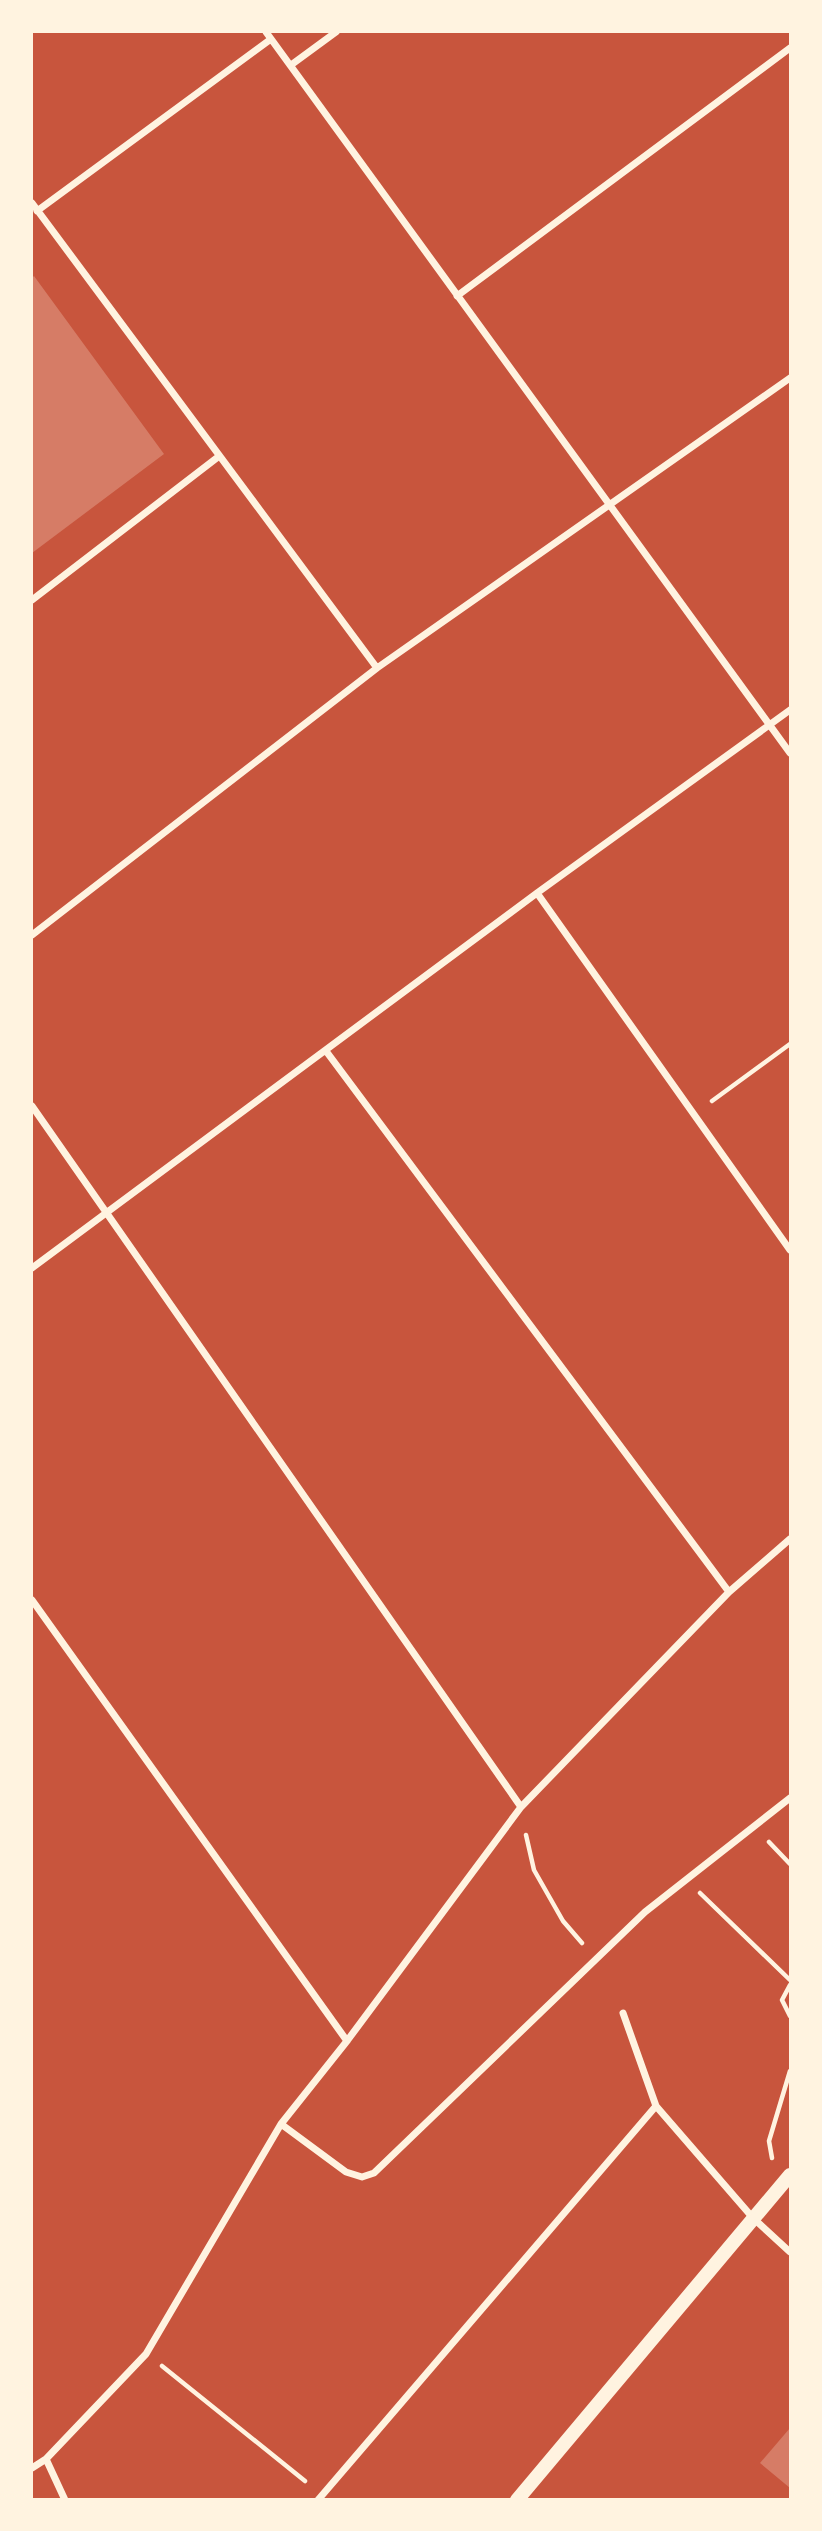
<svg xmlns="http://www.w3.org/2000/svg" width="822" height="2531" viewBox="0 0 822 2531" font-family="'Asap Condensed',sans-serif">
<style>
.building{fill:#d67c66}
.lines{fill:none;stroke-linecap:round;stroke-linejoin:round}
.path{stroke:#fff3e0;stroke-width:4.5}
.minor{stroke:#fff3e0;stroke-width:7}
.secondary{stroke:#fff3e0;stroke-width:14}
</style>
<rect width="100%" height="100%" fill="#c8553d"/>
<path class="building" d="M34,276L164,454L32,553V278Z
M790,2428V2488L760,2463Z"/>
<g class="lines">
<path class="path" d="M712,1101L790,1044
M526,1835L534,1870L563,1921L582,1943
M769,1842L790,1864
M700,1893L790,1980
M790,1985L782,2000L790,2016
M772,2158L769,2141L790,2071
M162,2366L305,2481"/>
<path class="minor" d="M266,32L790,753
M291,65L336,32
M32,203L377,668
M37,211L271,39
M457,296L790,48
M32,600L218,457
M537,893L790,1250
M32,935L377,668L790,378
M326,1051L729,1592
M32,1106L521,1807
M32,1268L537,893L790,710
M32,1600L347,2041
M623,2013L656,2106L753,2218L790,2252
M281,2124L346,2172L362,2177L374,2173L645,1912L790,1798
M46,2459L65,2500
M32,2468L46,2459L146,2354L281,2124L347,2041L521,1807L729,1592L790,1539
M318,2500L656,2106"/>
<path class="secondary" d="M517,2500L790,2175"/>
</g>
<rect width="822" height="2531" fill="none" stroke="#fff3e0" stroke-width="66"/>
</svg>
